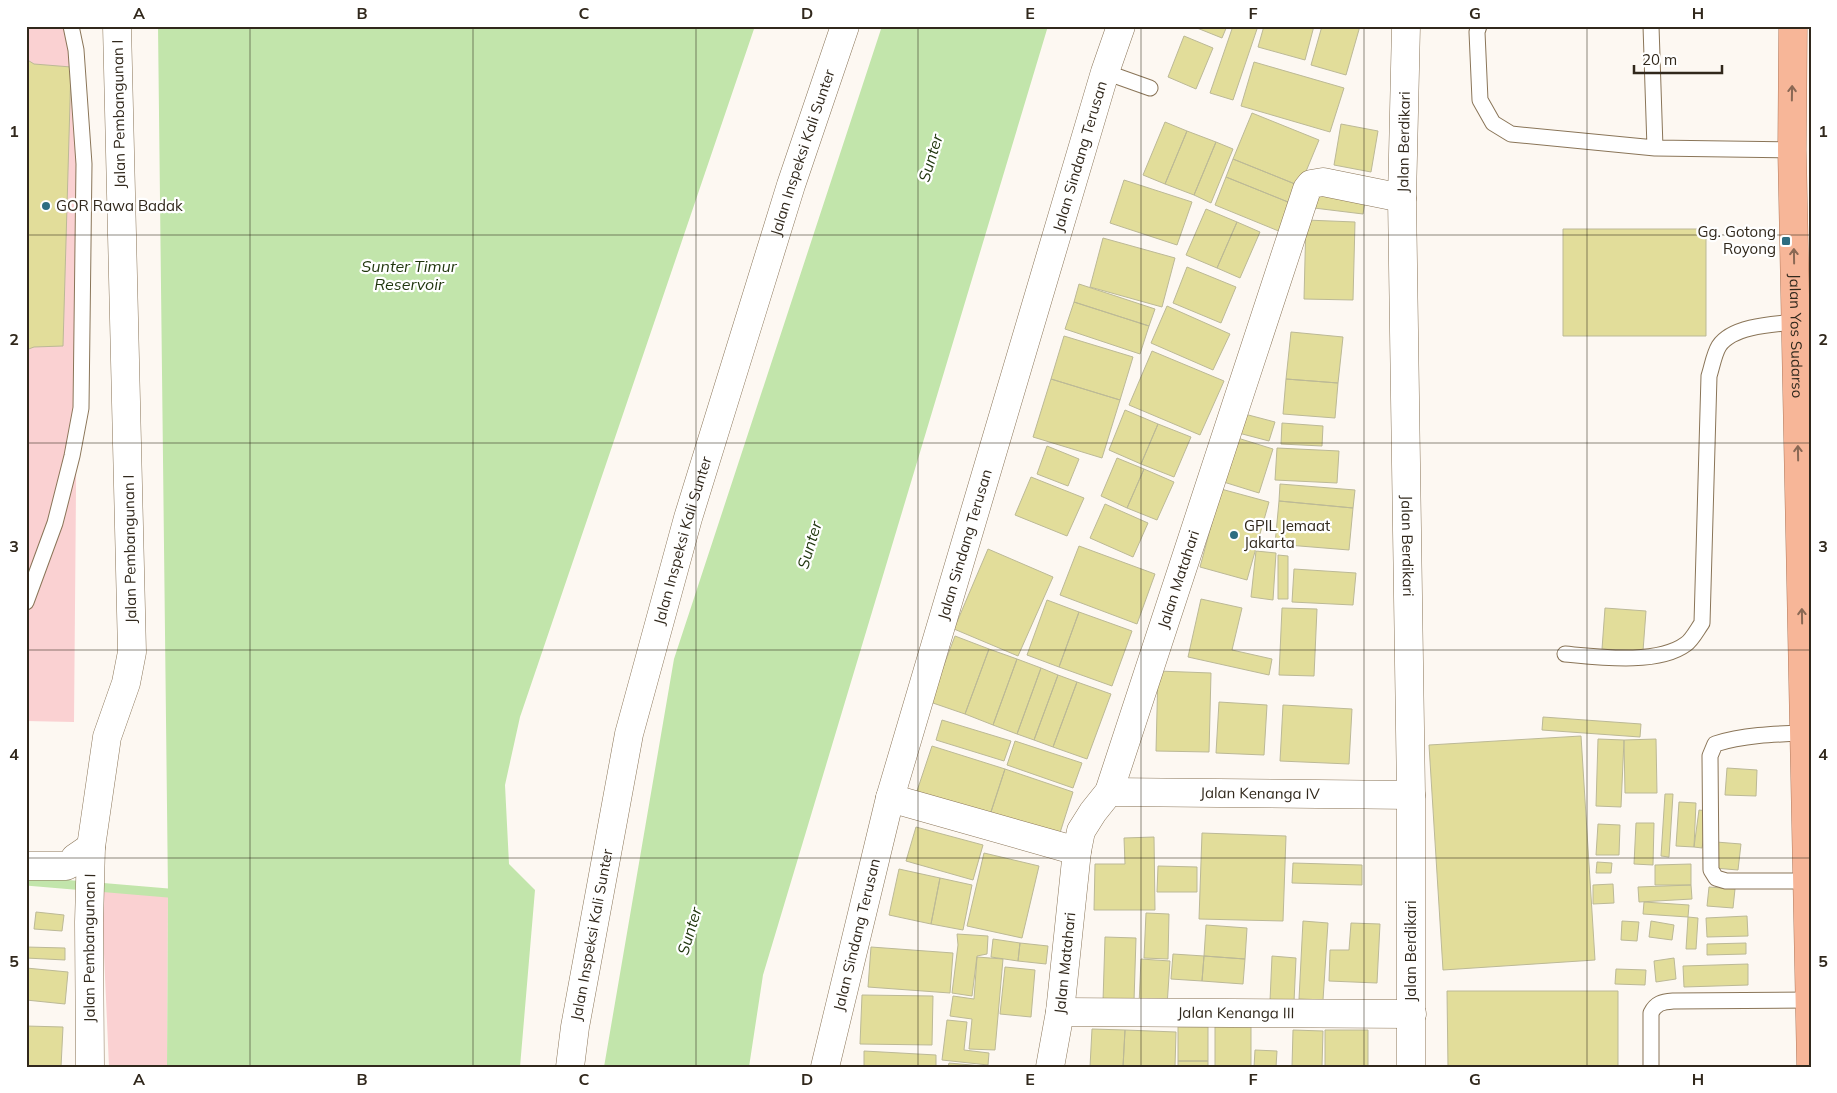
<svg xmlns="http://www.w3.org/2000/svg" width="1837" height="1093" viewBox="0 0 1837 1093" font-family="Mulish,sans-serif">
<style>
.green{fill:#fad1d2}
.water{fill:#c2e5ab}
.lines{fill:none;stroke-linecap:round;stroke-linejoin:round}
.stream{stroke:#c2e5ab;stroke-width:9}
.building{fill:#e2dd9a;stroke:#bcb996}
.service-casing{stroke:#8a7558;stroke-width:17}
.minor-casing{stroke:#8a7558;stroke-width:29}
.tertiary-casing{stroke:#8a7558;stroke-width:29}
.trunk-casing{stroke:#b0795c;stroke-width:29}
.service{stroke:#fff;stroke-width:15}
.minor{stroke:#fff;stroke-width:28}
.tertiary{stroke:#fff;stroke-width:28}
.trunk{stroke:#f7b698;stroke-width:28}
.oneway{stroke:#8a6854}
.grid{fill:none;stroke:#31281c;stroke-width:1;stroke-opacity:0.55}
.poi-dot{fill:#2d6d81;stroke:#fff;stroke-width:2}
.labels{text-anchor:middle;stroke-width:4.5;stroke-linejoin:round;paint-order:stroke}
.street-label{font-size:15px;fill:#31281c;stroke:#fff}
.poi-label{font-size:15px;fill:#31281c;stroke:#fff;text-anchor:start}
.water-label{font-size:16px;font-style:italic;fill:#1f350c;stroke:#fff}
.neatline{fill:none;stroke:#31281c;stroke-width:2}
.grid-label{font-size:16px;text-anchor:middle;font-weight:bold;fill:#31281c}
</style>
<rect width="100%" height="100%" fill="#fdf8f2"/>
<path class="green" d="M26,26H80L74,722L26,721Z
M101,886L168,893L167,1067H109Z"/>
<path class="water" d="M158,26H755L520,717L505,785L509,864L535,890L520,1067H167L168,893Z
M882,26H1048L763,975L749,1067H604L674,659Z"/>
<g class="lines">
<path class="stream" d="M26,881L168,893"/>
</g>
<path class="building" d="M1192,26H1227L1222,38Z
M1233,26H1258L1233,100L1210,93Z
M1264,26H1314L1305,60L1258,47Z
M1322,26H1360L1346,75L1311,65Z
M1184,36L1213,48L1196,89L1168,77Z
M26,59L34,64L71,67L63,346L34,347L26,350Z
M1254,62L1344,88L1330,132L1241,106Z
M1252,113L1319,140L1300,186L1233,159Z
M1165,122L1187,131L1165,184L1143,175Z
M1341,124L1378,131L1371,172L1334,165Z
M1187,131L1216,142L1194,195L1165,184Z
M1216,142L1233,149L1211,203L1194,195Z
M1233,159L1300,186L1293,204L1226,177Z
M1226,177L1293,204L1281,232L1215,205Z
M1124,180L1192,202L1177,245L1110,223Z
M1316,195L1365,201L1363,214L1314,208Z
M1206,209L1237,222L1217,268L1186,255Z
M1306,220L1355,222L1353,300L1304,299Z
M1237,222L1260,232L1240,278L1217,268Z
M1563,229H1706V336H1563Z
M1103,238L1175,258L1162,307L1090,287Z
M1187,267L1236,287L1221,323L1173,303Z
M1079,284L1155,309L1149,326L1074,302Z
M1074,302L1149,326L1140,354L1065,329Z
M1167,306L1230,334L1213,370L1151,343Z
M1291,332L1343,337L1338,383L1286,379Z
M1064,336L1133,357L1120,400L1051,379Z
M1152,351L1224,381L1200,435L1129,405Z
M1051,379L1120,400L1102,458L1033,437Z
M1286,379L1338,383L1335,418L1283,414Z
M1125,410L1158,424L1141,464L1109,450Z
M1237,412L1275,422L1269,441L1231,431Z
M1282,423L1323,426L1322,446L1281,444Z
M1158,424L1191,437L1174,477L1141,464Z
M1228,435L1273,449L1259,493L1214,479Z
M1047,446L1079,459L1068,486L1037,474Z
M1277,448L1339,451L1337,483L1275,480Z
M1117,458L1144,469L1127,508L1101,496Z
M1144,469L1174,482L1157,520L1127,508Z
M1031,477L1084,498L1067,536L1015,515Z
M1280,484L1355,490L1353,508L1279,501Z
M1221,489L1269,502L1247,580L1200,567Z
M1279,501L1353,508L1349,550L1275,544Z
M1105,504L1148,523L1133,557L1090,538Z
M1079,546L1155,574L1137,624L1060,595Z
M988,549L1053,577L1018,656L954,629Z
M1256,551L1276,553L1273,600L1251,597Z
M1278,555L1288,556V599H1278Z
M1294,569L1356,573L1353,605L1292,602Z
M1201,599L1242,608L1232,650L1272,659L1269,675L1188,657Z
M1047,600L1079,612L1059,667L1027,655Z
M1282,608L1317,609L1314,676L1279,675Z
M1605,608L1646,611L1643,651L1602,649Z
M1079,612L1132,631L1112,686L1059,667Z
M955,636L989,649L965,714L930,702Z
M989,649L1017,659L993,725L965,714Z
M1017,659L1041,668L1017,734L993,725Z
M1041,668L1058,675L1034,740L1017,734Z
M1158,671L1211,673L1209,752L1156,751Z
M1058,675L1077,682L1053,747L1034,740Z
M1077,682L1111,694L1087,759L1053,747Z
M1219,702L1267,705L1264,755L1216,753Z
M1283,705L1352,709L1349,764L1280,761Z
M1543,717L1641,724L1640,737L1542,730Z
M942,720L1011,741L1004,761L936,740Z
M1581,736L1595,960L1443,970L1429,745Z
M1598,739L1624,740L1621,807L1596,806Z
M1656,739L1657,793H1625L1624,740Z
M1015,741L1082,763L1073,788L1007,765Z
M932,746L1005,769L989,818L916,794Z
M1727,768L1757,770L1756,796L1725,795Z
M1005,769L1073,792L1058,839L989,818Z
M1665,794H1673L1669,857L1661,856Z
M1679,802L1696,803L1694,847L1676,846Z
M1699,810L1708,811L1702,848L1694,847Z
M1636,823H1654L1653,865L1634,864Z
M1598,824L1620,825L1619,855H1596Z
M916,827L983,845L973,880L906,861Z
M1202,833L1286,836L1283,921L1199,919Z
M1154,837L1155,910H1094L1095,864H1125L1124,838Z
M1716,842L1741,844L1738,870L1714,868Z
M984,853L1039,866L1022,938L967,926Z
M1597,862L1612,863L1611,873H1596Z
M1293,863L1362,865V885L1292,883Z
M1691,864V885H1655V865Z
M1158,866L1197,867V892H1157Z
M899,869L940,878L931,924L889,915Z
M940,878L972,885L963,930L931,924Z
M1613,884L1614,903L1593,904V885Z
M1691,885L1692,899L1639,902L1638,887Z
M1709,887L1735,889L1733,908L1707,906Z
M1644,902L1689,905L1688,917L1643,914Z
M36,912L64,915L62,931L34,929Z
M1146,913L1169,914L1168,959L1144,958Z
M1747,916L1748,936L1707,937L1706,918Z
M1688,917L1698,918L1696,949H1686Z
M1303,921L1328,923L1323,1000L1299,999Z
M1622,921L1639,922L1637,941L1621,940Z
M1651,921L1674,925L1672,940L1649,937Z
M1351,923L1380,924L1377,983L1329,981L1330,950H1349Z
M1206,925L1247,928L1245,959L1204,956Z
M957,934L988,936L987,954L977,956L972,996L952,993L958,945Z
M1105,937L1136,938L1134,1001H1103Z
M993,939L1020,943L1018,961L991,957Z
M1020,943L1048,946L1046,964L1018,961Z
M1746,943V954L1707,955V944Z
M26,947L65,948V960L26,958Z
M871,947L953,953L950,993L868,987Z
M1173,954L1204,956L1202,981L1171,979Z
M1204,956L1245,959L1243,984L1202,981Z
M1272,956L1296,958L1294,1002L1270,1001Z
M977,957L1003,959L995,1050L969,1049L972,1019L950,1016L953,996L974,999Z
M1674,958L1676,979L1656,982L1654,961Z
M1141,959L1170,961L1167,1006L1139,1005Z
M1748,964V985L1684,987L1683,966Z
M1005,967L1035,970L1031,1017L1000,1014Z
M26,968L68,972L65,1004L26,1000Z
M1616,969L1646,970L1645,985L1615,984Z
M1447,991H1618V1067H1448Z
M862,995L933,996L932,1045L860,1044Z
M947,1020L967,1022L964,1050L989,1053L988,1065L942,1060Z
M26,1026L63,1027L61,1067H26Z
M1178,1027H1208V1061H1178Z
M1215,1027H1251V1067H1215Z
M1092,1029L1125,1030L1123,1067H1090Z
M1125,1030L1176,1032L1175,1067H1123Z
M1293,1030L1323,1031L1322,1067H1292Z
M1325,1030H1368V1067H1325Z
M1255,1050L1277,1051L1276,1067H1254Z
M864,1051L936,1055V1067H864Z
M1178,1061H1208V1067H1178Z
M949,1063L993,1067H948Z"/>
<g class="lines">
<defs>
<path id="service" d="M1479,26L1477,32L1480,100L1493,123L1511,134L1655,148L1651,26
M1105,72L1150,88
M1655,148L1792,150
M26,602L55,523L72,456L81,408L84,164L76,50L71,26
M1565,654C1598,657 1658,665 1686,644C1692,640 1697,630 1702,623L1709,376C1712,367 1714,354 1719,346C1732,326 1774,324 1796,322
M1804,733C1775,734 1743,735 1715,744L1710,756L1711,870L1716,878L1726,881H1807
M1651,1067V1013C1656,1003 1662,1002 1673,1001L1809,1000"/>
<g id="minor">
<path id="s1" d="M1406,26L1402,198L1411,795V1067"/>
<path id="s2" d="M1109,792L1411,795"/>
<path d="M890,798L1077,851"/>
<path d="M26,866H66L72,863L75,858L91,847"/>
<path id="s3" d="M1060,1012L1412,1014"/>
<path id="s4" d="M90,1067L89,922L91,847L107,737L126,683L132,652L117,26"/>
<path id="s5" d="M1050,1067L1060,1012L1077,851L1081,831L1093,812L1109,792L1307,189L1311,184L1323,182L1402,198"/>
</g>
<g id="tertiary">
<path id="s6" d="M570,1067L575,1027L629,734L688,518L791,185L845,26"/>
<path id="s7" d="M825,1067L890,798L1105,72L1121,26"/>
</g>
<g id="trunk">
<path id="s8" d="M1793,26L1792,150L1811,1067"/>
</g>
</defs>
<use href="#service" class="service-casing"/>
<use href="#minor" class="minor-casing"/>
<use href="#tertiary" class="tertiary-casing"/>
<use href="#trunk" class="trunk-casing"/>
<use href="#service" class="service"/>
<use href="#minor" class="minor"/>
<use href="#tertiary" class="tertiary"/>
<use href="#trunk" class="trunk"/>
</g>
<defs><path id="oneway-shaft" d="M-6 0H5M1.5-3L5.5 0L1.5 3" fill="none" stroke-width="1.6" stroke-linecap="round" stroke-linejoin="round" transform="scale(1.25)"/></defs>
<g class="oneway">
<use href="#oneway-shaft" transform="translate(1792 93) rotate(-89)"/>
<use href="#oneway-shaft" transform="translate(1794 256) rotate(-91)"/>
<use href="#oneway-shaft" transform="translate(1798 453) rotate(-91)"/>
<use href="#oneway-shaft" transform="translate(1802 616) rotate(-91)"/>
</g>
<path class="grid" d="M250,26V1067M473,26V1067M696,26V1067M918,26V1067M1141,26V1067M1364,26V1067M1587,26V1067M26,235H1811M26,443H1811M26,650H1811M26,858H1811"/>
<g class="poi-dot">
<circle cx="46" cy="206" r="5"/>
<rect x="1781" y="236" width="10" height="10" rx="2.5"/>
<circle cx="1234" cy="535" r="5"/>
</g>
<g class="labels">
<g class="street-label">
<text transform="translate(119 114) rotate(-91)" y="5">Jalan Pembangunan I</text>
<text transform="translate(1404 142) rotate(-89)" y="5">Jalan Berdikari</text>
<text dy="5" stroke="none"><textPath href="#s6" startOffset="945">Jalan Inspeksi Kali Sunter</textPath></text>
<text dy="5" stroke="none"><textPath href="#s7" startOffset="946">Jalan Sindang Terusan</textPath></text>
<text dy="5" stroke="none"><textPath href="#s8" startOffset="310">Jalan Yos Sudarso</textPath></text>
<text dy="5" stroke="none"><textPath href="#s6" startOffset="539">Jalan Inspeksi Kali Sunter</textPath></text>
<text dy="5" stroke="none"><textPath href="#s7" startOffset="541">Jalan Sindang Terusan</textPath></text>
<text dy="5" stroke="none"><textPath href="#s1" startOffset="520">Jalan Berdikari</textPath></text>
<text transform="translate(130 549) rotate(-91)" y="5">Jalan Pembangunan I</text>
<text dy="5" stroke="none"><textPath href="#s5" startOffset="510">Jalan Matahari</textPath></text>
<text dy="5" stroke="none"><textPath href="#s2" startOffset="151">Jalan Kenanga IV</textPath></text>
<text dy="5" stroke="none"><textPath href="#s7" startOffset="136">Jalan Sindang Terusan</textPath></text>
<text dy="5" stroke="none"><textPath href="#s6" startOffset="134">Jalan Inspeksi Kali Sunter</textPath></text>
<text dy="5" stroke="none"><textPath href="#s4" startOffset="119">Jalan Pembangunan I</textPath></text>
<text transform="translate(1411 951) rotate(-90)" y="5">Jalan Berdikari</text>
<text dy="5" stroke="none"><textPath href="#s5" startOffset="105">Jalan Matahari</textPath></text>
<text dy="5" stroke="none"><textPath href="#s3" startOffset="176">Jalan Kenanga III</textPath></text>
</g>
<g class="poi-label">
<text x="56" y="211">GOR Rawa Badak</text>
<text x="1776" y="237" text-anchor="end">Gg. Gotong<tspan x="1776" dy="17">Royong</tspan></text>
<text x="1244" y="531">GPIL Jemaat<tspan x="1244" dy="17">Jakarta</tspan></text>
</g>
<g class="water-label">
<text transform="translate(930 158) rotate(-73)" y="6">Sunter</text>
<text x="409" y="272">Sunter Timur<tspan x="409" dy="18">Reservoir</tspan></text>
<text transform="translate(809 545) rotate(-73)" y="6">Sunter</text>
<text transform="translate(689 931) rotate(-73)" y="6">Sunter</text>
</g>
</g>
<rect width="1837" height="1093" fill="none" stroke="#ffffff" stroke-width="55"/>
<path d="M1634 65v8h88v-8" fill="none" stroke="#31281c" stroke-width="2.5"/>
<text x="1642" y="65" font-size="15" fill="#31281c" stroke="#ffffff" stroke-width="4" paint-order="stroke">20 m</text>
<rect x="28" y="28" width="1782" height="1038" class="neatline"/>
<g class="grid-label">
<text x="139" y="19">A</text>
<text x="362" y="19">B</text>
<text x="584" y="19">C</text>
<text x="807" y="19">D</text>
<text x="1030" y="19">E</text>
<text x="1253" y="19">F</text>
<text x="1475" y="19">G</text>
<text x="1698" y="19">H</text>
<text x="14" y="137">1</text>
<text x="1823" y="137">1</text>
<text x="14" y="345">2</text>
<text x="1823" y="345">2</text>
<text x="14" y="552">3</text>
<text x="1823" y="552">3</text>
<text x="14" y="760">4</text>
<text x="1823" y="760">4</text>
<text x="14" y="967">5</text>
<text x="1823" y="967">5</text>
<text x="139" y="1085">A</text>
<text x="362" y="1085">B</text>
<text x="584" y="1085">C</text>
<text x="807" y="1085">D</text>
<text x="1030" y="1085">E</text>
<text x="1253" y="1085">F</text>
<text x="1475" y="1085">G</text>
<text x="1698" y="1085">H</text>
</g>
</svg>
